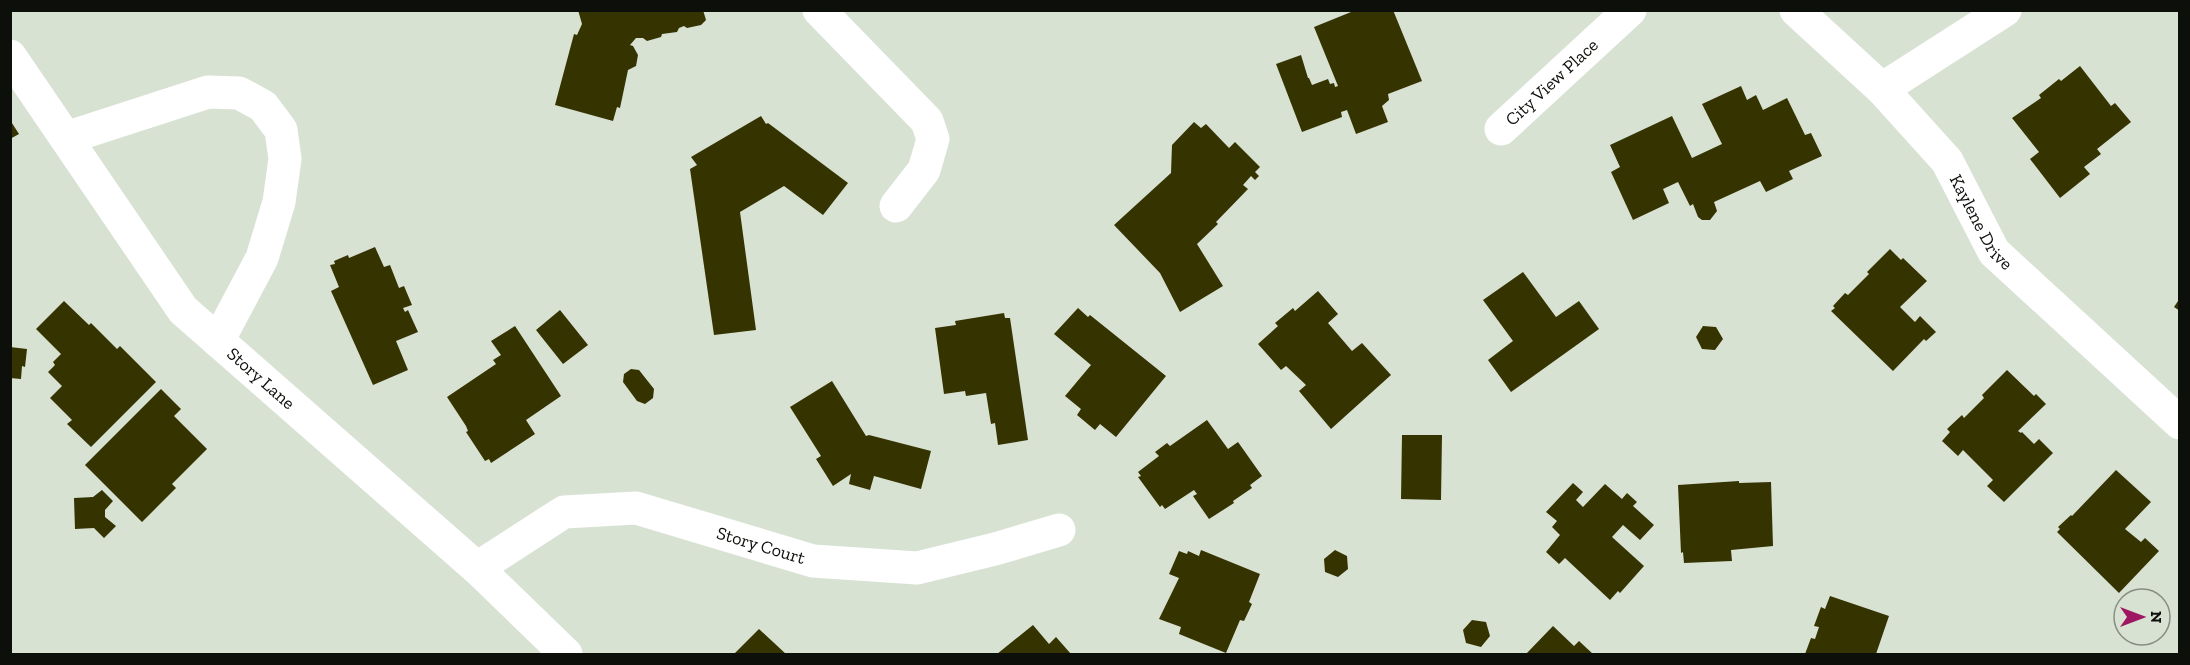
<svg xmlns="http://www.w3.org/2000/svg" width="2190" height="665" viewBox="0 0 2190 665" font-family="'Zilla Slab',serif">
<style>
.building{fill:#353300}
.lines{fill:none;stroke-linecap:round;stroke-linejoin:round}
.minor{stroke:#fff;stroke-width:33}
.labels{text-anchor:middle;stroke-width:6;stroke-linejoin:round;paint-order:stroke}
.street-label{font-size:18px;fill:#0c0f0a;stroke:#d8e2d3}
</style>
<rect width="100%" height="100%" fill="#d8e2d3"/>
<path class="building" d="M578,10H703L706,20L701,25L687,28L684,26L679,28L677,32L662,34L661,37L647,41L643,38H636L630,45L633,46L638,55L636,66L628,70L620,108L617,107L613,121L555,105L574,34L577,35L582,24Z
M1356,10H1393L1422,81L1388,94L1389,100L1382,106L1388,122L1356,134L1347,110L1341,112L1342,117L1302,132L1276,64L1301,55L1308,78H1309L1312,85L1328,79L1330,84L1334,83L1335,87L1338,86L1314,27Z
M2080,66L2111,106L2115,103L2131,122L2097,149L2101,154L2084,167L2090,174L2060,198L2030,159L2039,152L2012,118L2041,98L2039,95L2059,79L2061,81Z
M1741,86L1747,100L1756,95L1763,110L1787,98L1805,135L1811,133L1822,156L1789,171L1793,179L1766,192L1760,181L1714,202L1717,211L1710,220H1702L1698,217L1693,204L1690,206L1678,182L1663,189L1669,203L1633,220L1611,172L1620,167L1610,145L1672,116L1692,158L1722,144L1702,104Z
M761,116L766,124L768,123L848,183L823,215L784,186L740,212L756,330L714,335L690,169L697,165L691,157Z
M10,120L19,134L10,139Z
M1194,122L1201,128L1206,124L1229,148L1235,142L1260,167L1255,172L1259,176L1255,180L1251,176L1243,185L1248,189L1216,222L1218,224L1197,244L1223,286L1180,312L1160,273L1114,225L1171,173L1172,145Z
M375,247L384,267L390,265L399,288L404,286L412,305L403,308L405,312L408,310L418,332L396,341L408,370L373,385L331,291L339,287L330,265L335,264L334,261L348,255L349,258Z
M1890,249L1901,260L1903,258L1927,281L1900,307L1915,322L1920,316L1936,332L1926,341L1924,339L1893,371L1831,311L1835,308L1833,306L1845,293L1848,295L1869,274L1867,272Z
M1523,272L1556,317L1579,301L1599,329L1511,392L1488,360L1513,341L1483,300Z
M1318,291L1338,314L1328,323L1352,351L1362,343L1391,375L1331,429L1299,391L1306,385L1286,366L1281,370L1258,344L1278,326L1275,323L1293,308L1295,311Z
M2180,298V311L2174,307Z
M64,301L89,325L91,323L117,349L120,346L156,382L91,447L67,424L72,420L50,398L62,386L48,372L55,365L53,362L61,354L36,329Z
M1078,308L1088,317L1090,315L1166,376L1116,437L1100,424L1095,430L1077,415L1081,409L1065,396L1091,365L1054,334Z
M560,310L588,345L563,364L536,330Z
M1004,313L1005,318H1010L1028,440L998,445L995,423L991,424L986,393L966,396L965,391L944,394L935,328L956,325L955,321Z
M515,326L561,396L526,420L535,434L491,463L489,459L485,461L466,432L468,431L466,426L447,397L496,364L493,360L501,355L491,341Z
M1703,326L1716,327L1723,339L1715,350L1702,349L1696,337Z
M10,347L27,349L25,367L22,366L21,379L10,378Z
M631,369L639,370L654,389L653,398L645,404L637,401L623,382L624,374Z
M2007,370L2034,396L2036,394L2046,404L2018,431L2021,433L2022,432L2034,444L2039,439L2053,453L2004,502L1987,486L1993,480L1963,450L1958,456L1942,441L1950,432L1947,429L1962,415L1964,418L1984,398L1982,395Z
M832,381L866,436L869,435L931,451L921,489L874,476L870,490L849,484L851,474L833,486L816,459L821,456L790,407Z
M161,389L181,409L174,416L207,449L172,484L176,488L142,522L85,465Z
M1207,420L1228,449L1238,442L1262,476L1250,485L1252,488L1233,501L1234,503L1209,519L1193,496L1197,494L1194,490L1165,509L1162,505L1160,507L1138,477L1141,476L1138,472L1159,456L1155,452L1167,443L1170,446Z
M1402,435H1442L1441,500L1401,499Z
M2116,470L2151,502L2125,529L2141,542L2145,538L2159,551L2119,593L2057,532L2060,529L2058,527L2071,515L2072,516Z
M1739,481V483L1771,482L1773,546L1731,550L1732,561L1684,563L1683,552L1681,553L1678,485Z
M1573,483L1583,492L1576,500L1583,507L1605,484L1622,499L1627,493L1637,502L1633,506L1654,525L1640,540L1623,525L1612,537L1644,566L1620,593L1618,591L1610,600L1565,558L1559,564L1546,552L1560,535L1552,527L1557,521L1546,512Z
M102,490L113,501L105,510V517L116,526L104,538L94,528L75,529L74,498L93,497Z
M1201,550L1260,574L1249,602L1252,604L1244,621L1240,620L1226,653L1179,634L1181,627L1159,619L1179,578L1169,574L1179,551L1187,554L1188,551L1199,556Z
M1335,550L1347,556L1348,569L1338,577L1325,572L1324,559Z
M1830,596L1889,616L1876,654H1805L1811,638L1815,639L1819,627L1814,626L1821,607L1825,609Z
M1472,620L1486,622L1490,636L1481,647L1466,643L1463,630Z
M1033,625L1049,644L1056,637L1071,654H997Z
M1553,626L1574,646L1579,641L1593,654H1526Z
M759,629L786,654H734Z"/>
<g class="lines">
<g class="minor">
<path d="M819,10L927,121L933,139L924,170L896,206"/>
<path id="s1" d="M1796,10L1882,89L1947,161L1994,252L2180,423"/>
<path id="s2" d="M10,56L183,310L477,568L566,654"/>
<path d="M1882,89L2005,10"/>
<path id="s3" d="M1501,129L1630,10"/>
<path d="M66,138L208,92L239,93L263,106L281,130L285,159L279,202L262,258L218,341"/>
<path id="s4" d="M477,568L564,512L636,508L813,561L917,568L995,549L1059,530"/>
</g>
</g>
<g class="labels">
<g class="street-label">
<text dy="6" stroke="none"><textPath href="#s3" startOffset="69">City View Place</textPath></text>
<text dy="6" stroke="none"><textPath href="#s1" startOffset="284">Kaylene Drive</textPath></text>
<text dy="6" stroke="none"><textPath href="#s2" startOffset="411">Story Lane</textPath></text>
<text dy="6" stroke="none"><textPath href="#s4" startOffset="306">Story Court</textPath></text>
</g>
</g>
<rect width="2190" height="665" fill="none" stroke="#0c0f0a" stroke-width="24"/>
<g transform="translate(2142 617) rotate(90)"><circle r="28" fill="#d8e2d3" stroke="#868e83" stroke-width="1.5"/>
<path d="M0-4.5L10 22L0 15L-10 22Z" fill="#9f1663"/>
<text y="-9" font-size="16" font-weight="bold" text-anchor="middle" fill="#0c0f0a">N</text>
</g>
</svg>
